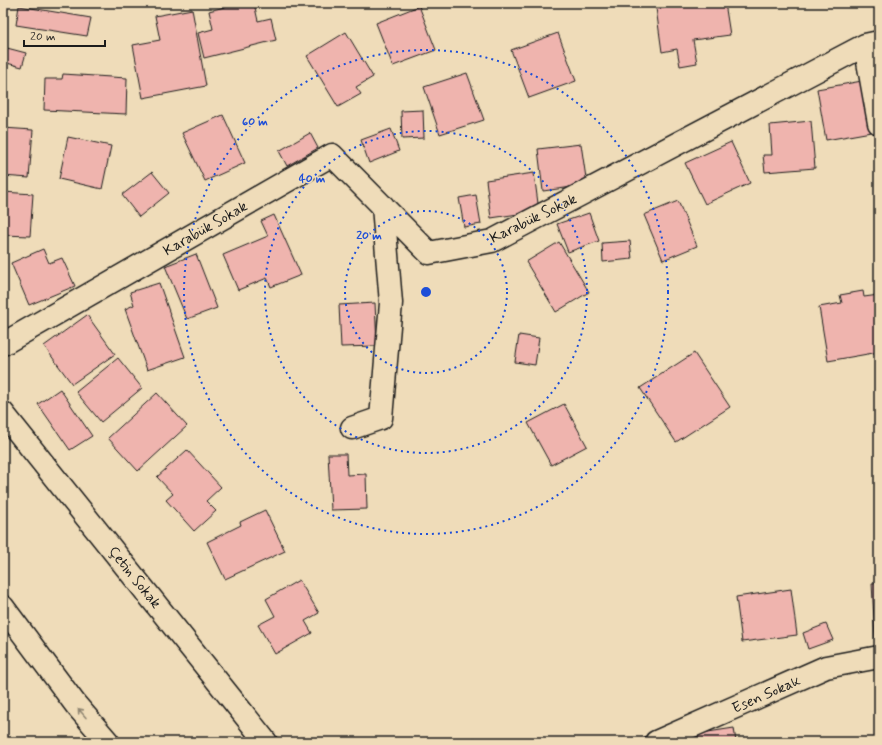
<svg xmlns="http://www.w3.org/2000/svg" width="882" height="745" viewBox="0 0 882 745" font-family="Mynerve,sans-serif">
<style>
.building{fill:#efb4ae;stroke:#1c1c1c}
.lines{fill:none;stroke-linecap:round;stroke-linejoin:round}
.minor-casing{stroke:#1c1c1c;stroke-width:25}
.motorway-casing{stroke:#1c1c1c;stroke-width:25}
.minor{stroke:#efdcb9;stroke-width:22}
.motorway{stroke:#efdcb9;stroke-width:22}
.oneway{stroke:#908672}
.ring{fill:none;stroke:#1d4ed8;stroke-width:2;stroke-dasharray:2 4}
.labels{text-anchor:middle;stroke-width:3;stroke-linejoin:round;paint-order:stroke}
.street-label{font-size:15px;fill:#1c1c1c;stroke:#efdcb9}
.centre{fill:#1d4ed8;stroke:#efdcb9;stroke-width:2}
.ring-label{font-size:12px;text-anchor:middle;font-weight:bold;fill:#1d4ed8;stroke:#efdcb9;stroke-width:3;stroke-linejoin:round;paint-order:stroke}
</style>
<rect width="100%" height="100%" fill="#efdcb9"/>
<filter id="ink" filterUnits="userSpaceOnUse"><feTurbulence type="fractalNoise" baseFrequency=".025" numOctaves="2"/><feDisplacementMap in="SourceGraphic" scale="8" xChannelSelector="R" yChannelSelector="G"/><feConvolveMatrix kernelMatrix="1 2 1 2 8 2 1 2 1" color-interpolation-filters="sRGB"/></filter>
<g filter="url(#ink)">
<path class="building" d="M240,3H254L258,21L271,18L276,40L204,58L198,33L213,29L209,11Z
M688,3H725L730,35L693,40L697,63L680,66L677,49L662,52L656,8Z
M863,3H879V4L864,7Z
M19,6L91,18L87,36L16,25Z
M419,6L436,50L393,66L376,23Z
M192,9L206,86L143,98L133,45L160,40L155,16Z
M346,32L373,77L356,87L361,94L338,107L307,56Z
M558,33L576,81L529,98L511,50Z
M7,48L26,53L22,67L3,62Z
M467,73L484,120L440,134L424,87Z
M63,74L127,78L126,114L44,110L45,79H62Z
M862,81L871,132L826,140L817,89Z
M423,110L424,138L402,139L401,111Z
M223,115L245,163L205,181L182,133Z
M811,121L815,168L765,172L763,155H772L770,125Z
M3,128L33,130L29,178L3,176Z
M391,129L399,151L369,163L361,140Z
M310,133L318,148L287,166L279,151Z
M68,137L111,146L102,189L59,179Z
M731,142L750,183L705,204L685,163Z
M581,144L587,185L543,191L538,149Z
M152,172L169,193L139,217L122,195Z
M534,173L539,211L491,218L486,180Z
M3,192L33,194L30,236L3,235Z
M476,195L481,224L464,227L459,198Z
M678,201L697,246L663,260L644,215Z
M589,213L599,241L568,252L557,224Z
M274,215L301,275L271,287L267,278L238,290L223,255L268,236L261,221Z
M630,241L632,259L603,262L602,243Z
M559,242L589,292L556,312L526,262Z
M43,249L49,263L62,258L75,286L29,305L11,263Z
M196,254L217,308L187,319L165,266Z
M159,283L185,357L147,370L125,309L134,305L130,292Z
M863,291L864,297L879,295V352L828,361L819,307L842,303L840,295Z
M375,303L377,346L341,347L339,305Z
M87,315L115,354L72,384L44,346Z
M519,335L539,338L535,365L515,362Z
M694,353L730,407L676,442L640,388Z
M118,358L142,388L101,422L76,392Z
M60,389L92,436L70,450L38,404Z
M157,393L187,426L138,471L108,438Z
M564,404L587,446L551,465L528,423Z
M187,450L221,487L206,501L216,511L194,531L166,500L173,494L157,477Z
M328,454H346L347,475L366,474L367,509L331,510Z
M265,510L285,551L225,579L207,542L241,525L240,522Z
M299,580L319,613L305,621L312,633L275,654L258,625L275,616L266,599Z
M872,583H879V637L875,638Z
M791,589L797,635L742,642L736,597Z
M826,624L833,640L808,649L803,633Z
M734,728L736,742H683L682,736Z"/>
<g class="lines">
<defs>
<path id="minor" d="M865,45L879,123
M3,344L332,155L429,253L492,241L865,45L879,42
M3,413L266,742
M352,428L381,418L391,303L383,206
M656,742L826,667L879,657"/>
<path id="motorway" d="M3,607L76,705L108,742"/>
</defs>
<use href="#minor" class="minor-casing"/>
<use href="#motorway" class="motorway-casing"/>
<use href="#minor" class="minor"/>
<use href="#motorway" class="motorway"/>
</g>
<defs><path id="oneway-shaft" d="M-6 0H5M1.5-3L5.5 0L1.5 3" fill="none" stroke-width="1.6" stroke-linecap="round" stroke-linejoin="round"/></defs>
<use class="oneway" href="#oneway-shaft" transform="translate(82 713) rotate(-131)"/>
</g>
<g class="ring">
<circle cx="426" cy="292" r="81"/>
<circle cx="426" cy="292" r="161"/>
<circle cx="426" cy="292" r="242"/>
</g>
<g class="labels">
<g class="street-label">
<text transform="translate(533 218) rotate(-26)" y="5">Karabük Sokak</text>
<text transform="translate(205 228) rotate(-30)" y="5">Karabük Sokak</text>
<text transform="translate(135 577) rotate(51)" y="5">Çetin Sokak</text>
<text transform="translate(766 694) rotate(-24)" y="5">Esen Sokak</text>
</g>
</g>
<circle cx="426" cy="292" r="6" class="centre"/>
<g class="ring-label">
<text x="255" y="125">60 m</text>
<text x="312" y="182">40 m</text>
<text x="369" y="239">20 m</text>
</g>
<rect width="882" height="745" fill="none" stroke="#efdcb9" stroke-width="16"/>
<rect x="8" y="8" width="866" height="729" fill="none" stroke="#1c1c1c" stroke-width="1.5" filter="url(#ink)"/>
<path d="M24 40v6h81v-6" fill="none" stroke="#1c1c1c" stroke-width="2"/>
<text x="30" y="40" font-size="12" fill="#1c1c1c" stroke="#efdcb9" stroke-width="3" paint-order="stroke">20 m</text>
</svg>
